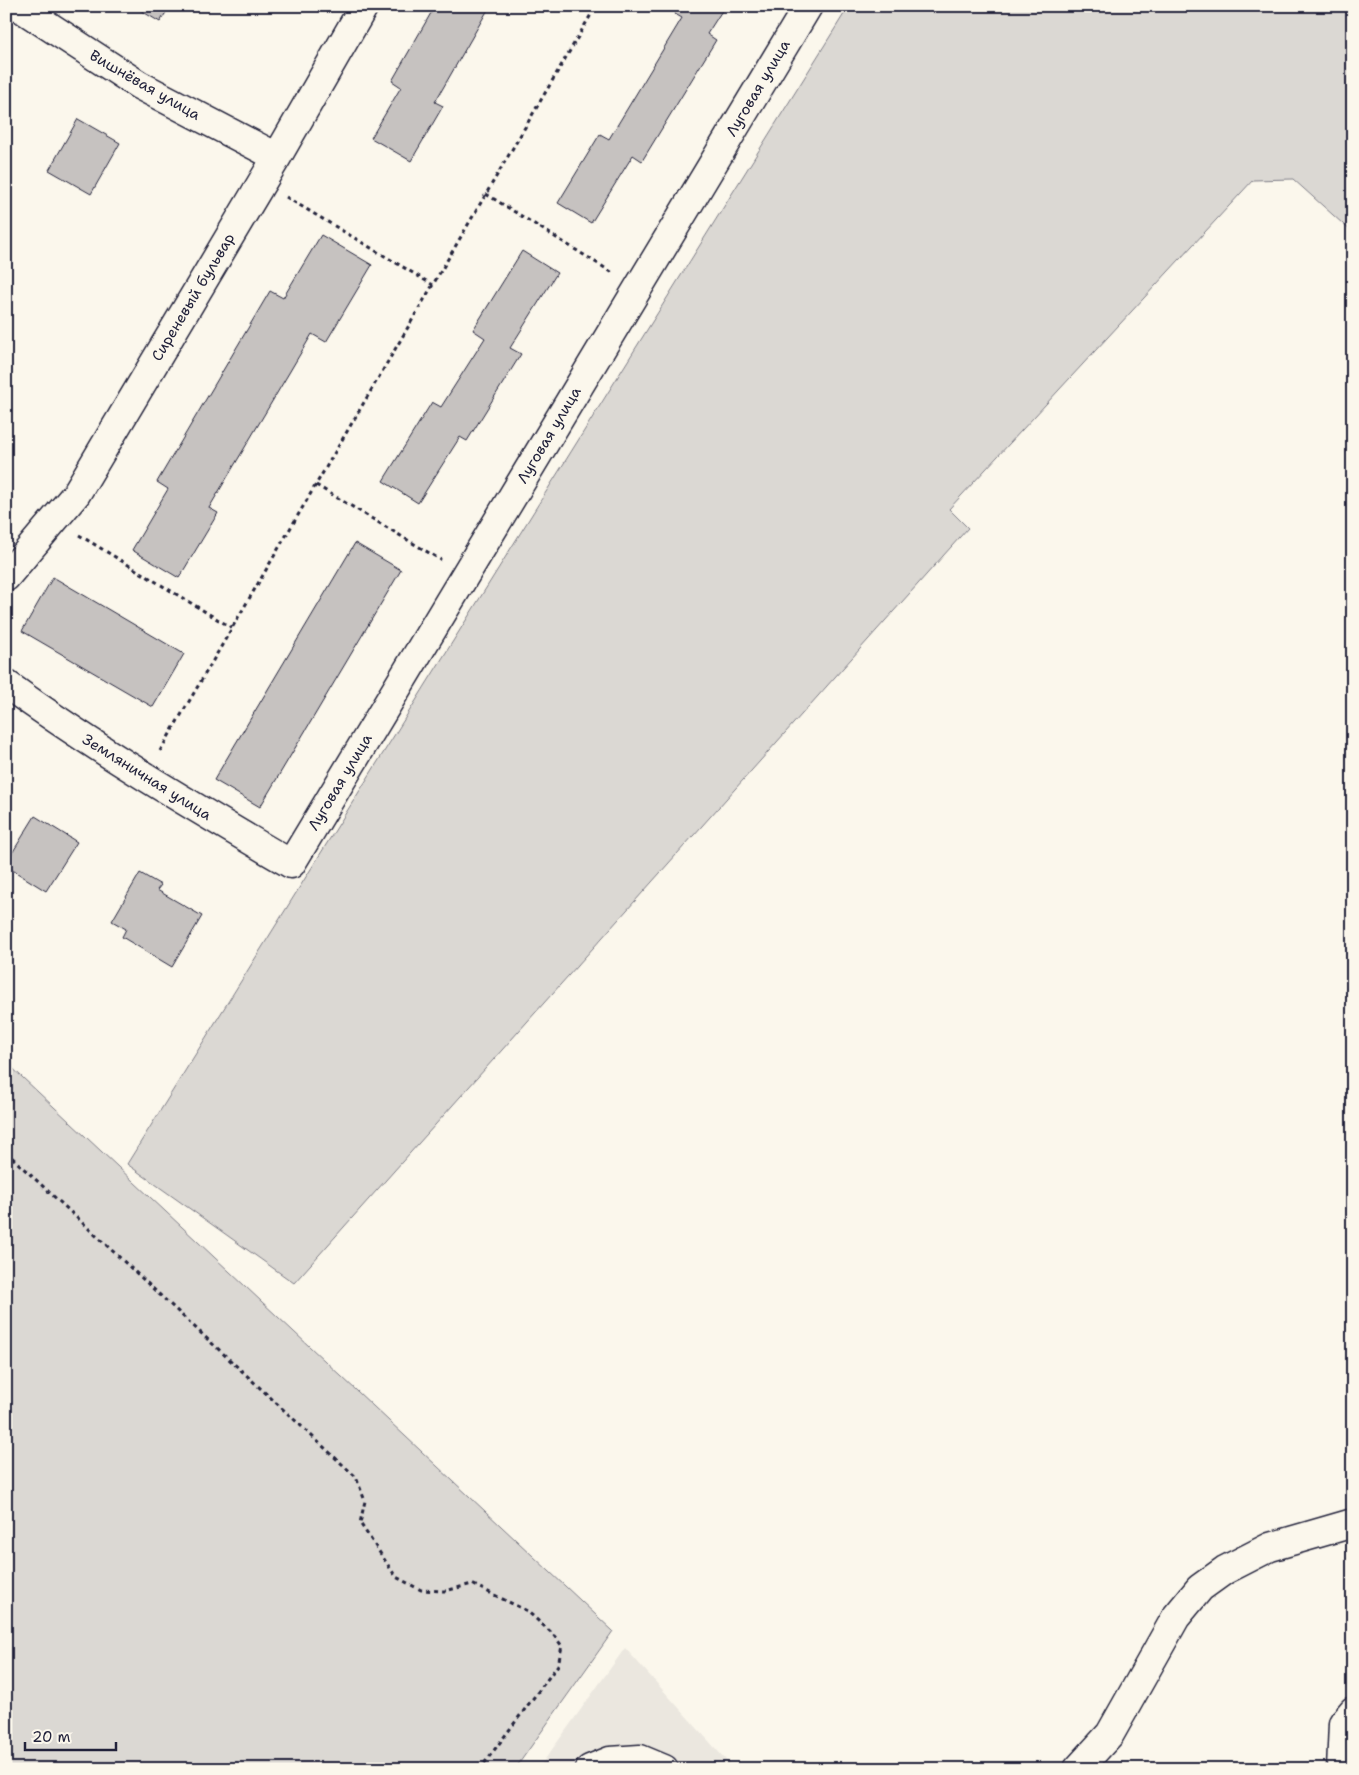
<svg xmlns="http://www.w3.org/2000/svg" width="1359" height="1775" viewBox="0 0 1359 1775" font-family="'Shantell Sans',sans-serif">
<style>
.built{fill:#ebe7df}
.green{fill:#dbd8d3;stroke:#7e7d87}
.building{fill:#c6c2c0;stroke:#22223b}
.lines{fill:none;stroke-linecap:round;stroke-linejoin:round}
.minor-casing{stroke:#22223b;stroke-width:31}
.path{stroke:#22223b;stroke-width:3;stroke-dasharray:4 4;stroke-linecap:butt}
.minor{stroke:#fbf7ec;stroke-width:28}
.labels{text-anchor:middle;stroke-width:4;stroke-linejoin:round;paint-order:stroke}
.street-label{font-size:15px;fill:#22223b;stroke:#fbf7ec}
</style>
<rect width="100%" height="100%" fill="#fbf7ec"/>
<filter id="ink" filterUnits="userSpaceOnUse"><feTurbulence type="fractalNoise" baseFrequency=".02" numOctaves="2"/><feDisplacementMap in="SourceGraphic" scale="10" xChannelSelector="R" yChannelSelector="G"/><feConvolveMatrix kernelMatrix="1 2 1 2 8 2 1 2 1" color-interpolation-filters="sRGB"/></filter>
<g filter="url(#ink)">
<path class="built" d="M625,1648L734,1769H538Z"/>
<path class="green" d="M849,6H1353V233L1293,179L1253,180L949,509L968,528L294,1283L127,1164Z
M6,1062L613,1631L515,1769H6Z"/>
<path class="building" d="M133,6H170L160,22Z
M435,6H490L435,102L443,106L411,161L371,138L401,87L392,81Z
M679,6H725L707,34L716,40L642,161L633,155L591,223L558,203L600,134L609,139L682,18L675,14Z
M78,119L120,143L91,194L49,170Z
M321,235L372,265L326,342L312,334L209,508L218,513L179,578L132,550L168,489L157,482L270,291L283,298Z
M522,251L557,273L510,348L521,354L467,441L460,437L418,503L383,481L432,402L441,407L485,338L473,330Z
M355,543L401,570L260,807L214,780Z
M53,577L184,654L153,707L22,631Z
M35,816L77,842L46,891L6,866V863Z
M140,873L161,885L157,890L202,916L172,967L122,937L126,929L112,921Z"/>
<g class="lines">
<defs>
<path id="minor" d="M18,6L139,85L277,157
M6,577L76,494L277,157L364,6
M6,684C97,750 194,807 291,864L808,6
M590,1769L610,1761L640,1759L664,1769
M1078,1769L1110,1734L1176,1617L1200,1588L1225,1570L1270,1547L1353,1523
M1341,1769L1343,1723L1353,1711"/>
</defs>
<use href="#minor" class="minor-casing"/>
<path class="path" d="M486,194L613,273
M286,197L433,285
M316,485L441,560
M79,535L232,628
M160,751L596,6
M6,1152L356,1477L365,1501L360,1523L396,1577L421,1590L445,1591L472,1584L527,1611L552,1633L562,1646L558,1665L480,1769"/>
<use href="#minor" class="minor"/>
</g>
</g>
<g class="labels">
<g class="street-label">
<text transform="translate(145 85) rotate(30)" y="5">Вишнёвая улица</text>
<text transform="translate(758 88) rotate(-59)" y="5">Луговая улица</text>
<text transform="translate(193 297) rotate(-59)" y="5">Сиреневый бульвар</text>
<text transform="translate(549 435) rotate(-59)" y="5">Луговая улица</text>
<text transform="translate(147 777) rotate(32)" y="5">Земляничная улица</text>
<text transform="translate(340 782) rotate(-59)" y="5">Луговая улица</text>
</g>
</g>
<rect width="1359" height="1775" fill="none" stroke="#fbf7ec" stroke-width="25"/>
<rect x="12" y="12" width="1334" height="1750" fill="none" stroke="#22223b" stroke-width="2" filter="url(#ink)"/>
<path d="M25 1742v8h91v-8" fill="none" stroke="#22223b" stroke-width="2.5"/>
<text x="32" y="1742" font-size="15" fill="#22223b" stroke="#fbf7ec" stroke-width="4" paint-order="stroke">20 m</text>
</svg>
